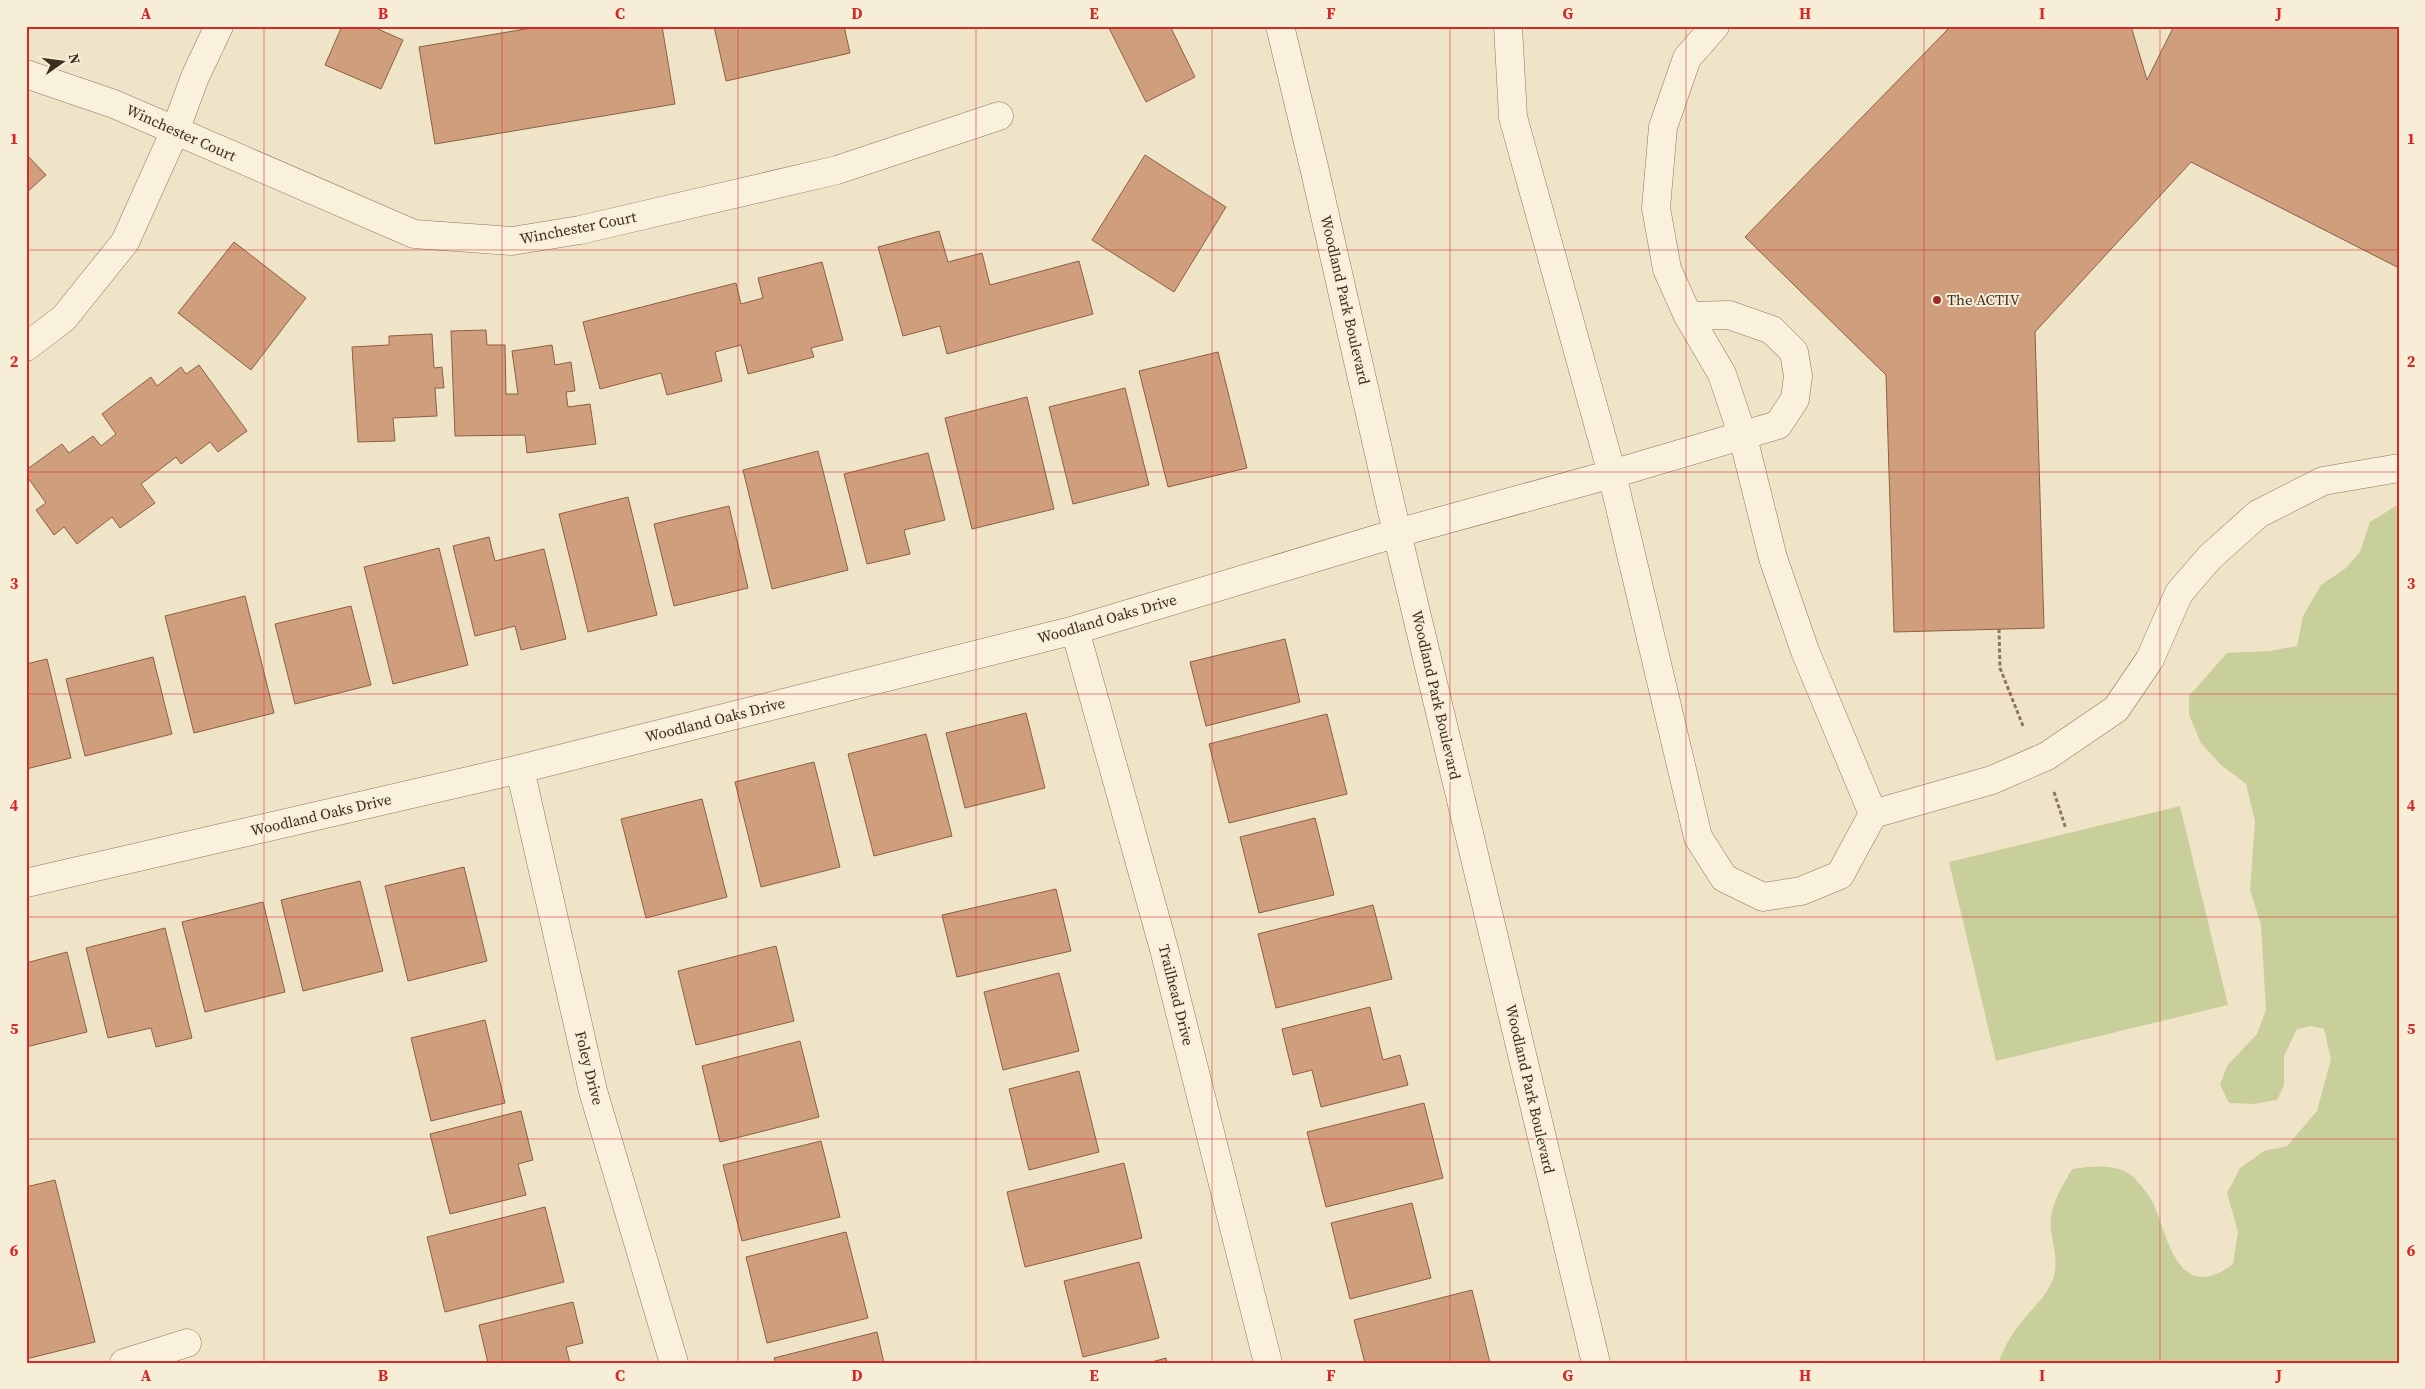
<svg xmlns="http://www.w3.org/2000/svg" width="2425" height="1389" viewBox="0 0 2425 1389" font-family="'Source Serif 4',serif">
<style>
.green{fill:#c9cf9b}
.building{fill:#cf9f7d;stroke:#8d5f41}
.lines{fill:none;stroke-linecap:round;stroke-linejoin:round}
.minor-casing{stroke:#8d765c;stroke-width:29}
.path{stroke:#8d765c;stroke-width:3;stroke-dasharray:4 2.5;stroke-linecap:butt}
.minor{stroke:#faf1dc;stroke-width:28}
.grid{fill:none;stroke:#d62828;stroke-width:1;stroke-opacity:0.55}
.poi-dot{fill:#9e2a2b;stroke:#f7eed8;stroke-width:2}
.labels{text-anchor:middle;stroke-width:4;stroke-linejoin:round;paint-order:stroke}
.street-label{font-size:15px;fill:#3d2e20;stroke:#f7eed8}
.poi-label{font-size:15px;fill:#3d2e20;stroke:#f7eed8;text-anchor:start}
.neatline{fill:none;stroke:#d62828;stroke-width:2}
.grid-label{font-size:16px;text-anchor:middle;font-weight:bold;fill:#d62828}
</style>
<rect width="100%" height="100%" fill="#f0e4c8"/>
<path class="green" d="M2399,504V1363H1998C2005,1345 2015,1328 2028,1314C2039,1302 2049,1292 2054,1276C2058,1258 2053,1247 2051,1230C2048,1208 2062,1187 2072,1169C2090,1166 2117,1163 2132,1176C2139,1182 2149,1195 2153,1203C2169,1239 2178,1305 2233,1264L2238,1232L2227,1193L2240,1168L2264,1151L2287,1146L2317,1111L2331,1059L2324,1029L2311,1026L2297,1029L2284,1056V1085L2277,1100L2253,1104L2229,1103L2220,1085L2227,1066L2257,1034L2266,1010L2261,925L2250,890L2255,821L2246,784L2221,765L2201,743L2189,715V696L2227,653L2269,651L2297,646L2303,616L2321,585L2346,568L2360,552L2370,522Z
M2180,806L2228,1005L1996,1061L1949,862Z"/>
<path class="building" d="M342,26H371L403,40L381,89L325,65Z
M543,26H662L675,104L435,144L419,47Z
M714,26H844L850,53L726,81Z
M1108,26H1170L1195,77L1146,102Z
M1951,26H2131L2147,80L2174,26H2399V268L2191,162L2035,332L2044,628L1894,632L1886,375L1745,237Z
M26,154L46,175L26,193Z
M1145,155L1226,207L1174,292L1092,240Z
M939,231L948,262L982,253L990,285L1079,261L1093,314L947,354L940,326L903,336L878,247Z
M234,242L306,298L251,370L178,313Z
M822,262L843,340L811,348L814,357L748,374L741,345L715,352L722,381L667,395L661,373L600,389L583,322L736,283L741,304L763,298L758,278Z
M486,330L487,345H505L506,394H518L512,351L552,345L555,365L571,362L575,391L566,392L568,407L590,404L596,444L527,453L525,435L455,436L451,331Z
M432,334L434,368L442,367L444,388H435L437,416L393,418L395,441L358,442L352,347L389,345V336Z
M1218,352L1247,468L1168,487L1139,371Z
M199,365L247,431L218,452L210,442L181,464L176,457L141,484L155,503L120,528L112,517L77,544L64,527L54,535L36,510L46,503L26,475V470L62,444L69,453L93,436L101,446L116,434L102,414L151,377L157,386L181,367L186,374Z
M1125,388L1149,485L1073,504L1049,407Z
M1027,397L1054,509L972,529L945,418Z
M818,451L848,570L772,589L743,470Z
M928,453L945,520L904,530L910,554L867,564L844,474Z
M628,497L657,615L588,632L559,514Z
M729,506L748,588L674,606L654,524Z
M489,537L495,561L544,549L566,639L521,650L515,626L475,636L453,546Z
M439,548L468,665L393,684L364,567Z
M245,596L274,713L194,733L165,616Z
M351,606L371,685L295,704L275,624Z
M1285,639L1300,702L1206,726L1190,662Z
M153,657L172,734L85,756L66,679Z
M47,659L71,758L26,769V664Z
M1026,713L1045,788L965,808L946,733Z
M1327,714L1347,794L1229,823L1209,744Z
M926,734L952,836L874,856L848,754Z
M814,762L840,867L761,887L735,782Z
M702,799L727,897L646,918L621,819Z
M1315,818L1334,895L1259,913L1240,837Z
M464,867L487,961L408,981L385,886Z
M360,881L383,971L303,991L281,900Z
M1056,889L1071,951L957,977L942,915Z
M263,902L285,992L205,1012L182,922Z
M1373,905L1392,979L1276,1008L1258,934Z
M165,928L192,1038L156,1047L151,1028L108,1038L86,948Z
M776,946L794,1021L696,1045L678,971Z
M67,952L87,1032L26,1047V963Z
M1059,973L1079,1051L1003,1070L984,992Z
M1370,1007L1383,1060L1400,1055L1408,1085L1321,1107L1312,1070L1293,1075L1282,1029Z
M485,1020L505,1103L431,1121L411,1038Z
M800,1041L819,1117L720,1142L702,1066Z
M1079,1071L1099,1152L1029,1170L1009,1089Z
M1424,1103L1443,1178L1326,1207L1307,1132Z
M521,1111L533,1160L518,1164L526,1195L450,1214L430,1134Z
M821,1141L840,1217L742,1241L723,1165Z
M1124,1163L1142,1238L1025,1267L1007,1192Z
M55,1180L95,1342L26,1359V1187Z
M1412,1203L1431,1278L1350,1299L1331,1223Z
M545,1207L564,1282L445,1312L427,1237Z
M846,1232L868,1318L767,1343L746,1257Z
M1139,1262L1159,1338L1083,1357L1064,1281Z
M1472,1290L1490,1363H1365L1354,1320Z
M573,1302L583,1343L566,1347L570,1363H488L479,1325Z
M877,1332L884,1363H776L774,1358Z
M1166,1358L1167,1363H1148Z"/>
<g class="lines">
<defs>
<path id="minor" d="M1280,26L1314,167L1397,533L1596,1363
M26,74L114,104L414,234L512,241L580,230L837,170L999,116
M1688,316L1729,315L1772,330L1794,352L1798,376L1795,399L1778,425L1612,474L1698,837L1724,878L1763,897L1801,891L1840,875L1873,814L1805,651L1773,558L1743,437L1722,374L1688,316L1667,269L1656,208L1663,127L1687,58L1715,26
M26,347L64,318L125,242L175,131L195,77L219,26
M1075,630L1164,949L1268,1363
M520,769L593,1091L674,1363
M1873,814L1992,780L2047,756L2116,709L2150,659L2179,593L2210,557L2258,514L2323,481L2399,468
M26,883L520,769L1075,630L1397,533L1612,474L1513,117L1508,26
M124,1363L187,1343"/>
</defs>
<use href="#minor" class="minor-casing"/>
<path class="path" d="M1999,629L2000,668L2023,726
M2054,792L2066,829"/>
<use href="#minor" class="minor"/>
</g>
<path class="grid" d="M264,26V1363M502,26V1363M738,26V1363M976,26V1363M1212,26V1363M1450,26V1363M1686,26V1363M1924,26V1363M2160,26V1363M26,250H2399M26,472H2399M26,694H2399M26,917H2399M26,1139H2399"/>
<circle class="poi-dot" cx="1937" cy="300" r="5"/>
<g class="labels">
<g class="street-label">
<text transform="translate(181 133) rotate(24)" y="5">Winchester Court</text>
<text transform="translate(578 228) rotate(-11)" y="5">Winchester Court</text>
<text transform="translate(1345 300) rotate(77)" y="5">Woodland Park Boulevard</text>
<text transform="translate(1107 619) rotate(-16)" y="5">Woodland Oaks Drive</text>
<text transform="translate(1436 695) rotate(77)" y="5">Woodland Park Boulevard</text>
<text transform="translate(715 720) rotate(-14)" y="5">Woodland Oaks Drive</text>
<text transform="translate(321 815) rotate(-13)" y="5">Woodland Oaks Drive</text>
<text transform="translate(1176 995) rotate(76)" y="5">Trailhead Drive</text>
<text transform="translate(589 1068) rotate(76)" y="5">Foley Drive</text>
<text transform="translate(1530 1089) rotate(77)" y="5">Woodland Park Boulevard</text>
</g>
<g class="poi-label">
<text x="1947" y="305">The ACTIV</text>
</g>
</g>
<rect width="2425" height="1389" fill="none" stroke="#f7eed8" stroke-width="55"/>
<g transform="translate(62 62) rotate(76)" stroke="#f7eed8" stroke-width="4" paint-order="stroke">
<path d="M0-4L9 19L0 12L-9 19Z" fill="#3d2e20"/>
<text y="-8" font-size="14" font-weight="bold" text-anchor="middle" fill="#3d2e20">N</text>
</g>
<rect x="28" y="28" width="2370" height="1334" class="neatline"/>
<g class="grid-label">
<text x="146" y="19">A</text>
<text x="383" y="19">B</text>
<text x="620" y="19">C</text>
<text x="857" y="19">D</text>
<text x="1094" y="19">E</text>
<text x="1331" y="19">F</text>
<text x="1568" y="19">G</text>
<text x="1805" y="19">H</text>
<text x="2042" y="19">I</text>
<text x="2279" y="19">J</text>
<text x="14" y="144">1</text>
<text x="2411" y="144">1</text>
<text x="14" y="367">2</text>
<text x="2411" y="367">2</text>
<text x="14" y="589">3</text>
<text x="2411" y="589">3</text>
<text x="14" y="811">4</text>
<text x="2411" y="811">4</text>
<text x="14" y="1034">5</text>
<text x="2411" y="1034">5</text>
<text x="14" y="1256">6</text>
<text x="2411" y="1256">6</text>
<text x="146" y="1381">A</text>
<text x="383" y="1381">B</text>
<text x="620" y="1381">C</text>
<text x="857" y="1381">D</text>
<text x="1094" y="1381">E</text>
<text x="1331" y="1381">F</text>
<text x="1568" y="1381">G</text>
<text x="1805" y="1381">H</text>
<text x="2042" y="1381">I</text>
<text x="2279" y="1381">J</text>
</g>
</svg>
